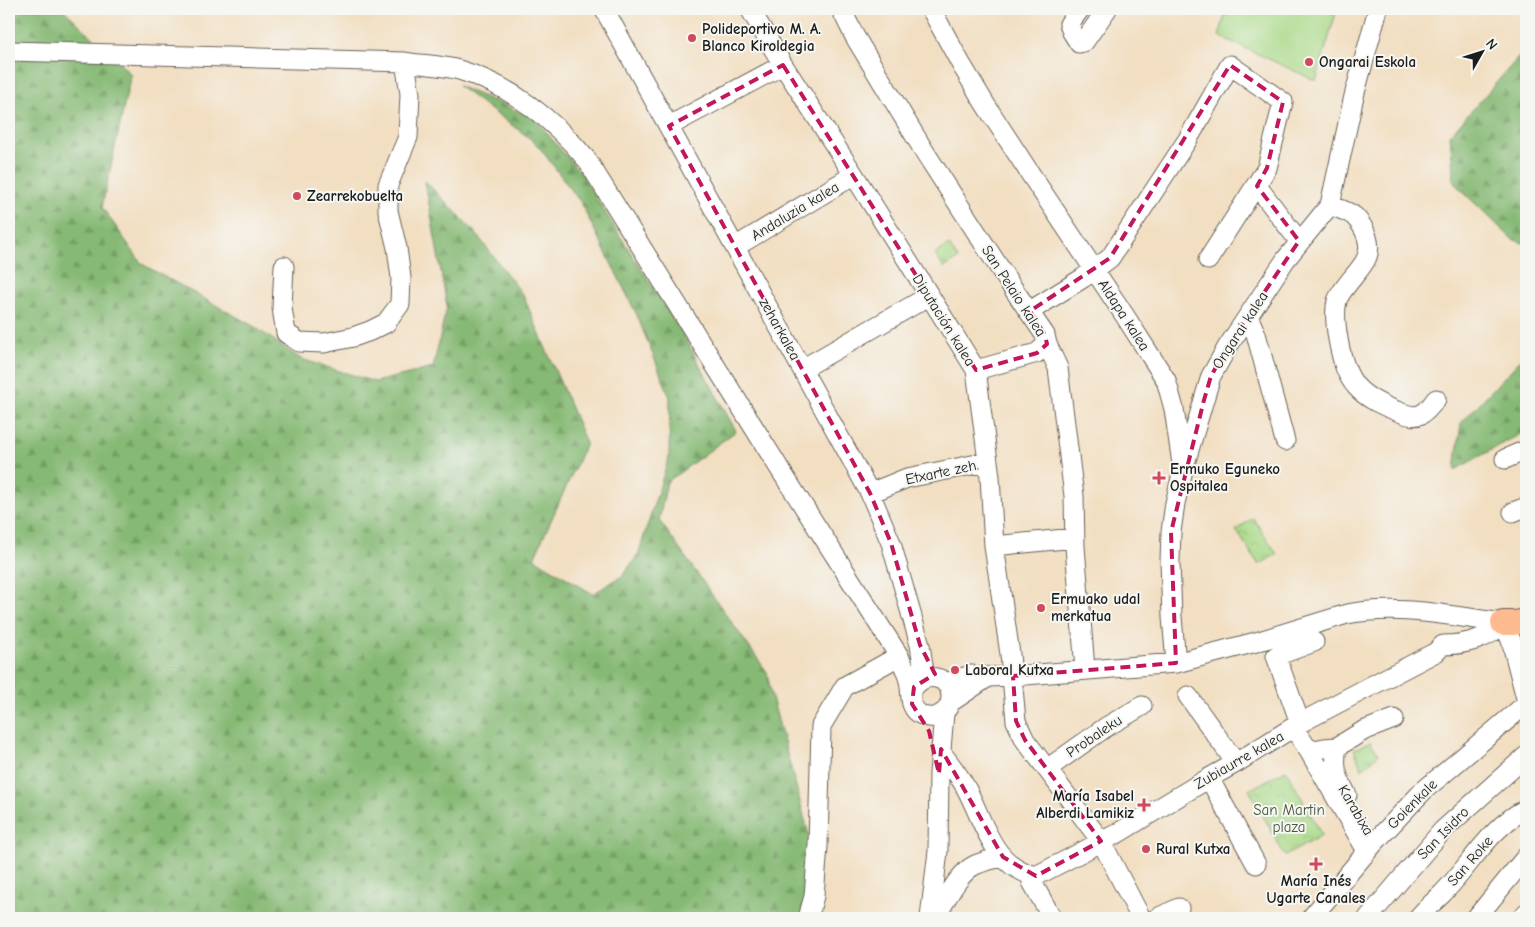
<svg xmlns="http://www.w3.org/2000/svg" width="1535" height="927" viewBox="0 0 1535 927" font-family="'Comic Neue',sans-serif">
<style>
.forest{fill:url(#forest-firs);stroke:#516a48}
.park{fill:url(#park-crowns);stroke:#627a52}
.garden{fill:#a9d987;stroke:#627a52}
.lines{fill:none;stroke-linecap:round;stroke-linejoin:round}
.minor-casing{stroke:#676056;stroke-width:21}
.major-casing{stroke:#676056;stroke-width:26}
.minor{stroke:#fff;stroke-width:19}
.major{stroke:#fcba8e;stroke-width:24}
.marked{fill:none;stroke:#c2185b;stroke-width:4;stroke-dasharray:10 6;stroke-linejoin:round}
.poi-dot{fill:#d1495b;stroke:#f6f6f2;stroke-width:2}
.labels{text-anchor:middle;stroke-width:4;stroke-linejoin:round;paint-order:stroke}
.poi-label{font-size:15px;font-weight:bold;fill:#1c1c1c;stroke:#f6f6f2;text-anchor:start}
.street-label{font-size:15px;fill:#1c1c1c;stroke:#f6f6f2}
.park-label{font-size:15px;fill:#46553c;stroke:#f6f6f2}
</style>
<defs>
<pattern id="forest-firs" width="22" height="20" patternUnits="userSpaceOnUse" patternTransform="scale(1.25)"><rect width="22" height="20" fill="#86b974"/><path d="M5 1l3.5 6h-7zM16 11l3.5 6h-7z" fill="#739e64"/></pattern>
<pattern id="park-crowns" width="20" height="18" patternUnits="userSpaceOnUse" patternTransform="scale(1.25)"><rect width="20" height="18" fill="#a9d987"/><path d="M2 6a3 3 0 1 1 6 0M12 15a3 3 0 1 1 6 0" fill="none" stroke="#91ba74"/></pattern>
</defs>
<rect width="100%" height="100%" fill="#f6f6f2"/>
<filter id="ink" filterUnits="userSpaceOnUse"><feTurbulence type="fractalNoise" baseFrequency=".02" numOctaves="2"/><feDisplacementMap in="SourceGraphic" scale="10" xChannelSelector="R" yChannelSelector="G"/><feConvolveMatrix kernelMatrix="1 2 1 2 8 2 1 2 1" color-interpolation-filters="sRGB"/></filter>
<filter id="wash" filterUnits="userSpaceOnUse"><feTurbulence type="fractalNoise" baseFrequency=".0096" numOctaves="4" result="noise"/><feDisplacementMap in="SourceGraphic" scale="20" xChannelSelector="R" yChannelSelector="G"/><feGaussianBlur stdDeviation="1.12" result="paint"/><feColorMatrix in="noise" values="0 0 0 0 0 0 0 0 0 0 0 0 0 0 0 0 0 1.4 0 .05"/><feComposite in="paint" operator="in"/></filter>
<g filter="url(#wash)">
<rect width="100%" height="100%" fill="#f2dfc2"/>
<path class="forest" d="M9,9H63L131,74L102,207L142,264L255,327L301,359L375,382L433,368L447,306L425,181L474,231L523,295L586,443L534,558L593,594L622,576L638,555L669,457L670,397L636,313L581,203L543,152L531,139L458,86L534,118L579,171L685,338L736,431L667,482L659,520L767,672L771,694L816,861L818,918H9Z
M1526,49V244L1512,239L1454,183L1450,135Z
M1526,354V431L1455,470L1461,423Z"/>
<path class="park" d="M949,245L958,259L944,268L935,254Z
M1253,518L1277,554L1259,565L1236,530Z
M1370,742L1379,754L1362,769L1354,749Z
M1286,770L1322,835L1285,856L1249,790Z"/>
<path class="garden" d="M1227,9H1320L1336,13L1316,81L1219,36Z"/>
</g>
<g filter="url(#ink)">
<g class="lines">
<defs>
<path id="minor" d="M604,9L870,493L891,543L920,645L925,678
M750,9L783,65L854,175L976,370L990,477L994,546L1010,654L1016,721L1025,740L1101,841L1141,918
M841,9L855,37L926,154L1008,281L1045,335L1047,344L1058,368L1074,496L1075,547L1085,669
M931,9L961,64L985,104L1031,175L1125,316L1166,380L1174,409L1182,464
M1080,9L1069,24L1072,32L1079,43L1084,42L1107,9
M9,51L405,62C423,65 442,65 459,70C510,85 554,120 587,160L781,471L899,656C903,664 907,673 909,681C911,689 910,697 912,704C916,716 931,721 941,714C947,711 950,705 951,698C952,674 921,670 911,692
M669,126L783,65
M1257,186L1299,241
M1330,205L1354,96L1378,9
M735,247L854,175
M284,266L282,308L286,333L299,342L324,343L353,337L370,331L386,323L400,304L401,278L397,248L388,211V185L408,137L410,94L405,62
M1030,311L1083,278L1110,258L1188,139L1230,65L1283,102L1267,168L1208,260
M1248,316L1256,334L1285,441
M802,369L929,296
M976,370L1037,353L1047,344
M1505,459L1526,450
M870,493L907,478L987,462
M1513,512L1526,507
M994,546L1075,538
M1503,623L1511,640L1526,698
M1281,638L1314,642L1276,656L1300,723
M1443,645C1463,645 1490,639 1503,623
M1176,663L1172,617L1170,561L1171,532L1175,503L1183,470L1211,376L1228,346L1286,259L1330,205C1337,208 1348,211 1354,216C1365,227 1374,246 1365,261C1359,272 1340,290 1337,301C1334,312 1336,327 1338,339C1346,385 1359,397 1402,413C1420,420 1426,413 1436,399
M945,683L971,675L988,677L1013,676L1176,663L1256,642L1347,614C1397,604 1452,616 1503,623
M1188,696L1236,763
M951,702L988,677
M1294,728L1309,751L1367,851
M1337,747C1333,768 1337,777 1347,795
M1309,751L1324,748L1337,747L1363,731L1394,719
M941,752C950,764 960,776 967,790C985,824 992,866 1036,876
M1047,769L1106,727L1142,706
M1209,778L1256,864
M1036,876L1118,833L1209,778L1236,763L1300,723L1436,652L1443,645
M1036,876L1032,882L1052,918
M808,918L814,896L818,846L821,726L845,686L899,656
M930,918L938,851L939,774L944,713
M935,918C945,902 958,873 975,865C984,861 993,859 1003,857
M1157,918L1179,908
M1311,918L1375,842L1423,791L1526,704
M1368,918L1443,830L1526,756
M1418,918C1425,909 1434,902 1442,894C1470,866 1490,827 1526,809
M1476,918L1526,857
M1522,918L1526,913"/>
<path id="major" d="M1503,623H1514L1526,621"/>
</defs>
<use href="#minor" class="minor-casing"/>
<use href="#major" class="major-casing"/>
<use href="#minor" class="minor"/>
<use href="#major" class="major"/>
</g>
</g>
<path class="marked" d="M783,65L976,370L1037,353L1047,344L1045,335L1030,311L1110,258L1230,65L1283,102L1267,168L1257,186L1299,241L1228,346L1211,376L1204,400L1171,532L1176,663L1013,676L1016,721L1025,740L1101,841L1036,876L1003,857L941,749L939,774L929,731L912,704L914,687L935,674L920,645L891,543L870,493L669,126Z"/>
<g class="poi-dot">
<circle cx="692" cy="38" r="5"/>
<circle cx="1309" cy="62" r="5"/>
<circle cx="297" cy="196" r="5"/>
<path d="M1156.5 470.5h5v5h5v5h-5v5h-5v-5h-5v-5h5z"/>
<circle cx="1041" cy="608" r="5"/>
<circle cx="955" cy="670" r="5"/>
<path d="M1141.5 797.5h5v5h5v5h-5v5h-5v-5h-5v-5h5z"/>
<circle cx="1146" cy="849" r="5"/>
<path d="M1313.5 856.5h5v5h5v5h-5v5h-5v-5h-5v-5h5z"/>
</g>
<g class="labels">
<g class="poi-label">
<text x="702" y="34">Polideportivo M. A.<tspan x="702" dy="17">Blanco Kiroldegia</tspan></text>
<text x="1319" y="67">Ongarai Eskola</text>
<text x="307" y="201">Zearrekobuelta</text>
<text x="1170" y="474">Ermuko Eguneko<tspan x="1170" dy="17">Ospitalea</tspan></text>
<text x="1051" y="604">Ermuako udal<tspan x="1051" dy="17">merkatua</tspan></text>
<text x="965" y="675">Laboral Kutxa</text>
<text x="1134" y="801" text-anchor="end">María Isabel<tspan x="1134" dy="17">Alberdi Lamikiz</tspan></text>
<text x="1156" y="854">Rural Kutxa</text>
<text x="1316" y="886" text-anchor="middle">María Inés<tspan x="1316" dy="17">Ugarte Canales</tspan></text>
</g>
<g class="street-label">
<text transform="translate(795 211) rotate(-31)" y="5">Andaluzia kalea</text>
<text transform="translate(1014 291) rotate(57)" y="5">San Pelaio kalea</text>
<text transform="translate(1124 315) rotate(57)" y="5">Aldapa kalea</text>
<text transform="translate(944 320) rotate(58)" y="5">Diputación kalea</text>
<text transform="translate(780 329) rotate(61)" y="5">zeharkalea</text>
<text transform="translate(1240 330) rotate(-57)" y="5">Ongarai kalea</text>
<text transform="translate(942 472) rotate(-12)" y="5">Etxarte zeh.</text>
<text transform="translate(1094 736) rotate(-34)" y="5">Probaleku</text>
<text transform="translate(1239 760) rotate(-30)" y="5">Zubiaurre kalea</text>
<text transform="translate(1412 804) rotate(-45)" y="5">Goienkale</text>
<text transform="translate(1356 810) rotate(60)" y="5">Karabixa</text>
<text transform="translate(1443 833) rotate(-46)" y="5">San Isidro</text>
<text transform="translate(1470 861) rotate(-49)" y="5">San Roke</text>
</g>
<g class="park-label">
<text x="1289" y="815">San Martin<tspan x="1289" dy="17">plaza</tspan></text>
</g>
</g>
<rect width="1535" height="927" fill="none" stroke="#f6f6f2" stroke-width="30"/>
<g transform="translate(1482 52) rotate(51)" stroke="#f6f6f2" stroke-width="4" paint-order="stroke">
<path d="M0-4L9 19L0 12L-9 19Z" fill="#1c1c1c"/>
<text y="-8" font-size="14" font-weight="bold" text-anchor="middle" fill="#1c1c1c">N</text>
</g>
</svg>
